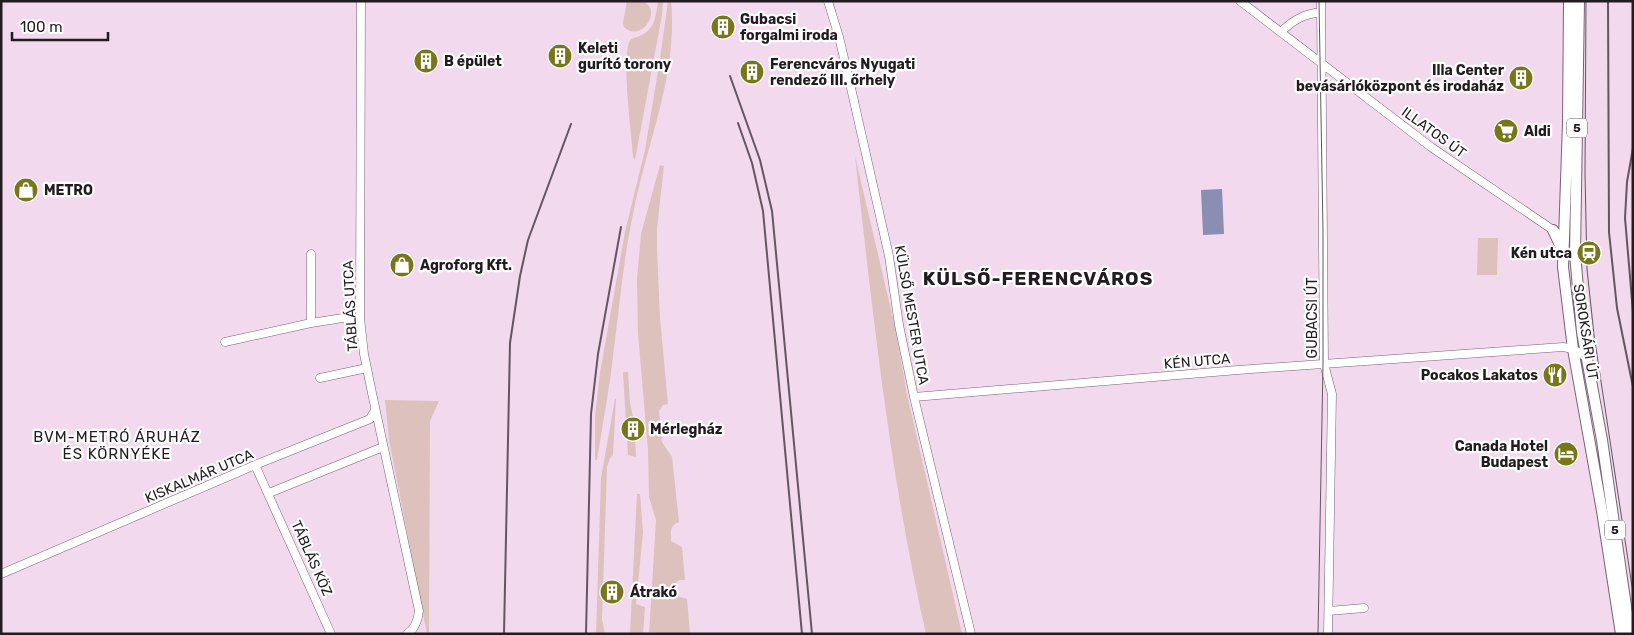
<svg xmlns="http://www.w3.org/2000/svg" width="1634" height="635" viewBox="0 0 1634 635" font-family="Rubik,sans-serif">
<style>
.green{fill:#ddc1bd}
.water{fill:#8a8eb3}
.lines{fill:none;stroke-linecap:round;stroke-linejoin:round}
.minor-casing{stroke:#796375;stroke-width:9}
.major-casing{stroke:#796375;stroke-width:12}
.minor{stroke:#fff;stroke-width:8}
.major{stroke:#fff;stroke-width:10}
.tram{stroke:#635661;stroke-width:1}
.rail{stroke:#635661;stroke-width:2}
.labels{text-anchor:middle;stroke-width:4.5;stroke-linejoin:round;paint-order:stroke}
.shield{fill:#fff;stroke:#655f64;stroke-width:1}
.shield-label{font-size:12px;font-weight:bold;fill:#231b22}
.poi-label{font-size:14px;font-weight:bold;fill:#231b22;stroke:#fff;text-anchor:start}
.street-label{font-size:14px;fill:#231b22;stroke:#fff}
.neighbourhood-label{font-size:15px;letter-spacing:1px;fill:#231b22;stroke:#fff}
.district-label{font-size:19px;font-weight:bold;letter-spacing:1px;fill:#231b22;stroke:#fff}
</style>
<rect width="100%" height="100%" fill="#f2d9ed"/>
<path class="green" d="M627,1C632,1 638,0 643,2C663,8 642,44 624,27L623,23Z
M658,1H663L662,15L635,160L633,157C632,136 620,53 631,39C654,33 655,22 658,1Z
M668,1H671C678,73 648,140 634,209C624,255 620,301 614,348C610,385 603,423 597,460H595V417L600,373L625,232L645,150L660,59Z
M855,156L895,327L907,394L962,634H926C890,476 873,316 855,156Z
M660,165L664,166L657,228V250L660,318L668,404L663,405L659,411L662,442L672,457L679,522C669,526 671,532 671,541L682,547L685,580H679L672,586V592L677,596L687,599L690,634H649L656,520L649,497L648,450L638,333L637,279L641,234Z
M1478,238H1498L1497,275H1477Z
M624,372H628L630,403L635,426L628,427V432H634L635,435L636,457L628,455L623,373Z
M615,399H616L613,455L610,458L607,467L602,619L605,634H596L601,478Z
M385,400L439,401L430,421L429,634H427L389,440Z
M637,494H640L643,532L636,604L645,607L643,634H630Z"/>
<path class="water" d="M1222,189L1224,234L1203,235L1201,190Z"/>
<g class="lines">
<defs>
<path id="minor" d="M361,1L360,318L364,354L372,393L419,611C418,620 415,629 407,634
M828,1L839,37L851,88L889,256L899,325L914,397L971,634
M1240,1L1431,147L1556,232
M1321,1L1324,364L1332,394L1328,634
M1281,32C1293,20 1304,14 1321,12
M311,254V323
M225,342L311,323L343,318H360
M320,378L367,368
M914,397L1238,370L1563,347L1573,349L1586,357
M255,465L331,634
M269,493L383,447
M1,574L255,465L370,419L375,410
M1329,611L1364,608"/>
<path id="major" d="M1569,1L1568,123L1563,267L1573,349L1602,511L1621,634
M1579,1L1575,254L1582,332L1602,440L1630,634
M1553,230L1561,247"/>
</defs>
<use href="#minor" class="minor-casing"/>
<use href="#major" class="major-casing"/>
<use href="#minor" class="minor"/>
<use href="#major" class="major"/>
<path class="tram" d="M1586,1L1585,173L1587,269L1594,335L1633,593
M1318,634L1323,364V231L1319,1"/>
<path class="rail" d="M1608,1L1609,232L1617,308L1633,387
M730,76L760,160L772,211L812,634
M738,123L752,163L763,211L802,634
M1633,148L1627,182L1625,218L1633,312
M504,634L510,343L520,276L528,240L571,124
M586,634L591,414L598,354L621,227"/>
</g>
<defs>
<symbol id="building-disc" viewBox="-11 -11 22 22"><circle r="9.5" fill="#797519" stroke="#fff"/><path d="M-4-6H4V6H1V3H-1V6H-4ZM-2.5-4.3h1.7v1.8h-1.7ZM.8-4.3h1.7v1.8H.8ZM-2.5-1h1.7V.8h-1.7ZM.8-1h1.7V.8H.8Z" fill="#fff"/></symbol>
<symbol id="supermarket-disc" viewBox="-11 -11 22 22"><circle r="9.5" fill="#797519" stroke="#fff"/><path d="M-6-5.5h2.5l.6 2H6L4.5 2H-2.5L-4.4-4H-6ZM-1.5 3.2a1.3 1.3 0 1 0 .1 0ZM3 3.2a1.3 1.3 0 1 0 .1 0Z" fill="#fff"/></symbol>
<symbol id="shop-disc" viewBox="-11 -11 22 22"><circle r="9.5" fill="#797519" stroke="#fff"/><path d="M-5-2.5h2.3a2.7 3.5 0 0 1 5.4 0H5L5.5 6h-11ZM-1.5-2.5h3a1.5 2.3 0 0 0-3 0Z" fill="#fff"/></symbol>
<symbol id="station-disc" viewBox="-11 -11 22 22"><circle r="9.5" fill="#797519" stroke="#fff"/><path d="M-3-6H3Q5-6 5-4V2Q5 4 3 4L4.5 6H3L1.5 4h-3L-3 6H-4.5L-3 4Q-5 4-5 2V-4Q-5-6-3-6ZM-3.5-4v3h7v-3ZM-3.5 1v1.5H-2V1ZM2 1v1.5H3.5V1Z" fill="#fff"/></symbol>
<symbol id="restaurant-disc" viewBox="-11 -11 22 22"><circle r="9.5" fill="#797519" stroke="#fff"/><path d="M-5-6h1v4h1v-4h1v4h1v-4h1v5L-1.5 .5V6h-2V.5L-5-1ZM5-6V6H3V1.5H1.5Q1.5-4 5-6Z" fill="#fff"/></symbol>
<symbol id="hotel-disc" viewBox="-11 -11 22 22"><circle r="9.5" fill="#797519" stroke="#fff"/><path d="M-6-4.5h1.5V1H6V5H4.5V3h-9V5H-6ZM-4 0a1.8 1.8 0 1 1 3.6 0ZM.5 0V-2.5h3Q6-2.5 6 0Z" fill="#fff"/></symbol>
</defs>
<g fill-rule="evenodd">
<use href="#building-disc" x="709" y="13" width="28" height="28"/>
<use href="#building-disc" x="546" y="42" width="28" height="28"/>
<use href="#building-disc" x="412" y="47" width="28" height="28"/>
<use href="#building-disc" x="738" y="58" width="28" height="28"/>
<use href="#building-disc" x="1507" y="64" width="28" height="28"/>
<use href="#supermarket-disc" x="1492" y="117" width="28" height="28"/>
<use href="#shop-disc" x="12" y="176" width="28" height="28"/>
<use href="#station-disc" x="1575" y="239" width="28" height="28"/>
<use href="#shop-disc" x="388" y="251" width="28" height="28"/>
<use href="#restaurant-disc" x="1541" y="361" width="28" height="28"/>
<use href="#building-disc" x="619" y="415" width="28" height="28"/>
<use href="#hotel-disc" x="1552" y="440" width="28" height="28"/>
<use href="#building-disc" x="598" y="578" width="28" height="28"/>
</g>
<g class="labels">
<g class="shield">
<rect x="1567" y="118.5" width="20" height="19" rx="4"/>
<rect x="1605" y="520.5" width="20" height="19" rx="4"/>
</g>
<g class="shield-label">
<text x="1577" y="132">5</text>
<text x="1615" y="534">5</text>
</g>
<g class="poi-label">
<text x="740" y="24">Gubacsi<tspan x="740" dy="16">forgalmi iroda</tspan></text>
<text x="578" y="53">Keleti<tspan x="578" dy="16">gurító torony</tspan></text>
<text x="444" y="66">B épület</text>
<text x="770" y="69">Ferencváros Nyugati<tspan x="770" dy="16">rendező III. őrhely</tspan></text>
<text x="1504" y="75" text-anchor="end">Illa Center<tspan x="1504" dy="16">bevásárlóközpont és irodaház</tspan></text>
<text x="1524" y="136">Aldi</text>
<text x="44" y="195">METRO</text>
<text x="1572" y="258" text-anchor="end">Kén utca</text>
<text x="420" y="270">Agroforg Kft.</text>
<text x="1538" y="380" text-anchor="end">Pocakos Lakatos</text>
<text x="650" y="434">Mérlegház</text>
<text x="1548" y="451" text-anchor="end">Canada Hotel<tspan x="1548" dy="16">Budapest</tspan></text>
<text x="630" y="597">Átrakó</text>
</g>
<g class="street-label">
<text transform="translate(1434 132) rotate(36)" y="5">ILLATOS ÚT</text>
<text transform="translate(350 306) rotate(-93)" y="5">TÁBLÁS UTCA</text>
<text transform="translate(912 315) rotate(80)" y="5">KÜLSŐ MESTER UTCA</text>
<text transform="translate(1312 318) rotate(-90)" y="5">GUBACSI ÚT</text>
<text transform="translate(1586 332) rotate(81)" y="5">SOROKSÁRI ÚT</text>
<text transform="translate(1197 361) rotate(-5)" y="5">KÉN UTCA</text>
<text transform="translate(199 476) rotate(-23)" y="5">KISKALMÁR UTCA</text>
<text transform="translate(312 558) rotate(66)" y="5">TÁBLÁS KÖZ</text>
</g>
<g class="neighbourhood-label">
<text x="117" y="442">BVM-METRÓ ÁRUHÁZ<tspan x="117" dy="17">ÉS KÖRNYÉKE</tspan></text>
</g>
<g class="district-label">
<text x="1038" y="285">KÜLSŐ-FERENCVÁROS</text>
</g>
</g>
<rect width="1634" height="635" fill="none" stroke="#231b22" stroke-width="5"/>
<path d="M12 32v8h96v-8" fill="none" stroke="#231b22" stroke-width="2.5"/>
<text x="20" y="32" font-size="15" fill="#231b22" stroke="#ffffff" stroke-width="4" paint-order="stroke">100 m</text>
</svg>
